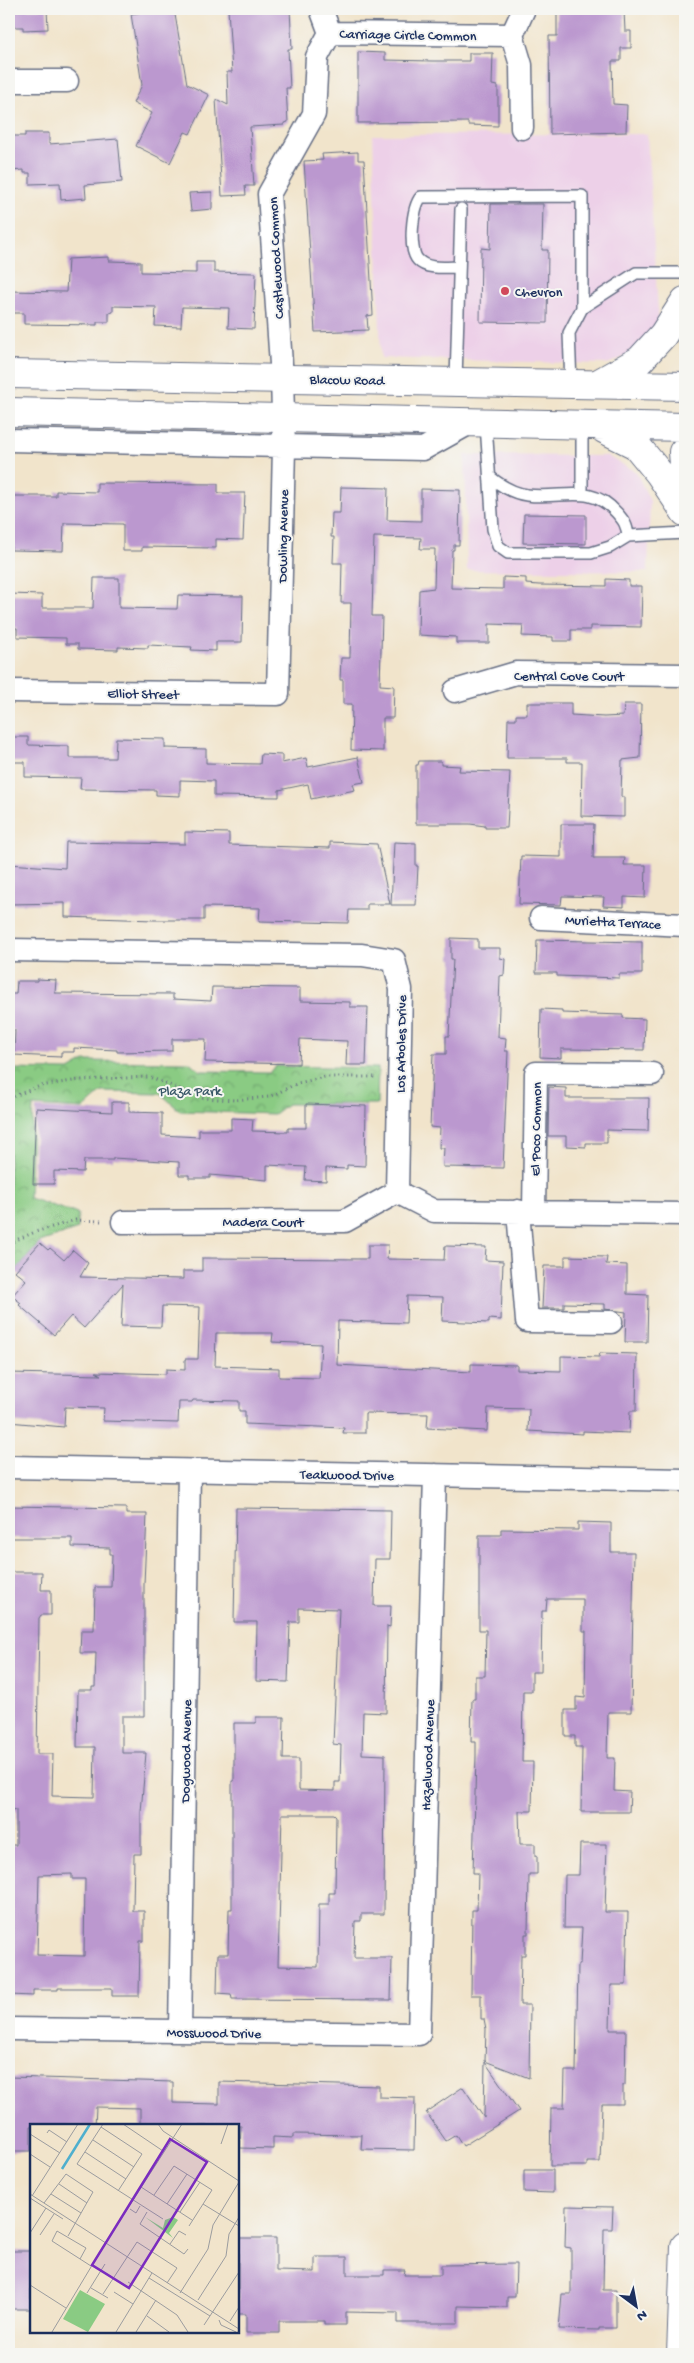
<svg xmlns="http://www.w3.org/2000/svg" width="694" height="2363" viewBox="0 0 694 2363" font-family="'Gochi Hand',sans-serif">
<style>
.built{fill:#edd0e8}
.park{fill:url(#park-crowns);stroke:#527d70}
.building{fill:#bb98cf;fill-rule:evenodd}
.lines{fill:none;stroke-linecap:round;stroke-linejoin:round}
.lane-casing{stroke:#666e84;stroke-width:14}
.street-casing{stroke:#666e84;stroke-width:25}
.secondary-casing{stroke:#666e84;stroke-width:30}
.path{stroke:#666e84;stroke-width:3;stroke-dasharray:1 4;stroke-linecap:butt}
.lane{stroke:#fff;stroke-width:11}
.street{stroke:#fff;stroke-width:22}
.secondary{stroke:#fff;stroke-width:28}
.poi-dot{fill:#d1495b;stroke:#f6f6f2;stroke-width:2}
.labels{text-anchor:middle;stroke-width:4;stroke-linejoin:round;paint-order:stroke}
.street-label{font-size:14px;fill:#1b2f5e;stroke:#f6f6f2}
.poi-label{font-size:14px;fill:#1b2f5e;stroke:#f6f6f2;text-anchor:start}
.park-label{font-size:14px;fill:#375667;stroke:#f6f6f2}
.inset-river{fill:none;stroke:#4fafce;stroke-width:2.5}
.inset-road{fill:none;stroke:#9b9c9f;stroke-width:1}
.view{fill:#7b2cbf;fill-opacity:0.15;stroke:#7b2cbf;stroke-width:2.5}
.inset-edge{fill:none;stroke:#1b2f5e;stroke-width:2.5}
</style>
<defs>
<pattern id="park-crowns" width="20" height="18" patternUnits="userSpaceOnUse" patternTransform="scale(1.25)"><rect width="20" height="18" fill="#8acb83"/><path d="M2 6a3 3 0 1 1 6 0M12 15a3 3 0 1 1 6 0" fill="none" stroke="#70a56e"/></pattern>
</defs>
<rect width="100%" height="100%" fill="#f6f6f2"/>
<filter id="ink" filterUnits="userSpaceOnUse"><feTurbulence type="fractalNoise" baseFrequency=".02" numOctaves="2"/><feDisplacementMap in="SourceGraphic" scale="10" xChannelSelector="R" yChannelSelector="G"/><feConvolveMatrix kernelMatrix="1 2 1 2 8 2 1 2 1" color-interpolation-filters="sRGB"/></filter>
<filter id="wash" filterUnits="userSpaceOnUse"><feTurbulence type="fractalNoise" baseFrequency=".0096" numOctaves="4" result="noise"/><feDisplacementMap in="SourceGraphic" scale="20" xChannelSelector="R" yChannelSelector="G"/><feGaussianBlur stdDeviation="1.12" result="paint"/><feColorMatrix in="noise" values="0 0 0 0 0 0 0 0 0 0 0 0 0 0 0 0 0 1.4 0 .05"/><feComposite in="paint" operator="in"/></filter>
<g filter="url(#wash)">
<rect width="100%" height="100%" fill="#f1e4cb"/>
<path class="built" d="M647,134L659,327L637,352L607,364L381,358L373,135Z
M465,455L607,456L636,472L650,501L648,572L467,570Z"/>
<path class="park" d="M85,1061L189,1062L201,1071L269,1072L276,1066L378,1068L377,1104H287L274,1114L180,1111L160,1093L102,1092L83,1109L33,1106L29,1198L78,1214V1229L40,1242L9,1279V1069L69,1070Z"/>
<g id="blocks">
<path class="building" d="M9,9H47L48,29L23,30V27H9Z
M162,9H174L187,84L209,95L190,134L185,132L170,163L136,146L152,113L133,103L142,85L131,14Z
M228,9H290L292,49H288L290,88H286L288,122L284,123V125L250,127L254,186H245L246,195L222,196L216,99L228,105L227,72H232Z
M557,9H615V11H624L625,31H631V48H621V61H612L613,104L627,105L626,132L550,134L549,36H557Z
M358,52L385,53V60L432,61H469V53H493L492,85L498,86V126L468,125V122L358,123Z
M25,133H49V144L118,139L122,182L85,185L86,198L61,200L60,183L30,184V173H24V170L9,171V136H25Z
M358,152V160H364L373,315L367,316L368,330L315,332L304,161L323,160L322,154Z
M212,192V209L191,211L189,193Z
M491,204H543L542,250H548L547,323L480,322L481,248L490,249Z
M109,257V261L141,262V272L196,273V262H214V272L256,273L254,329L228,328L229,308L182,307L181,327L155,326L156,307L113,306V312L109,313V322H97V325L24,324V313H9V291L66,292L68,259Z
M97,483L218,484V493H245L243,540L216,539V548L142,547V551H123V524L64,523L63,551L11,550L9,496H56V491L97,492Z
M341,487L388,488L387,520L421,521V489L460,490L459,545H454V550H452L451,588L503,589V577L526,578V584L539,585L606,586V579L629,580V586H642L641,627L590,626V630H571V641H553V637L522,636L523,625L489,624V643H456V637L418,635L419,590L434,588L435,549H420L421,538L374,537L372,616H382L380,685L394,686L393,718H383V751L351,750L352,704H343V680H340L341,658H350L351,603H341L342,563H333L334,537H331L332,513H340Z
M524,514L586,515V544L523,543Z
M94,578H119V608L177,609L178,595L243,596L242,642H216V651L191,650L192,647L148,645V648L118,647V650L78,649V644H66V638L17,637V628H9V594L42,595V608H93Z
M527,703H571V715L604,717L623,716L624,704H641L640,758L622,760L621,797H624V817L581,816L582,762H567V758H507L508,719H516V715H527Z
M9,737H28V745L69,746V758H115L116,738L165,739V748L206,749V763L260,764L261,754L282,755V763L306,758L308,767L358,757L364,782L353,784L355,790L311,799L308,784L279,790V797L214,796V781L180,780V796L156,795V790L80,789L81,778L25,777V762H9Z
M419,761H441V765L460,766L459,771L510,772L507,828H485V826L470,824H416V765H418Z
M561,824H594L593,858H625L624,865H646L645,898L624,897V907L603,906L604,897L562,896L561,905L519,904L521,856L561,857Z
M185,832L229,833V845L330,848V842L377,844L390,904H367V910H349L348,923L259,921L260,908L204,907V920H154L65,917V903L9,904V864L65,868L66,842L185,844Z
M394,842L416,843V866H418L416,905H391Z
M451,938L478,939V948H500V958L505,959L504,975L500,976L498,1037L506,1038L505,1051H508L503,1168L443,1167L444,1148H439L440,1128L430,1127L433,1054H446V1036H449L453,959H451Z
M537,940L642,942V974H619V978L557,976V973H536Z
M37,979L56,980L55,993L173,994V999L211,1001L212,987L300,988V1001L350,1002V1007H368L366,1065H346L347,1041L300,1039L299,1064L205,1062L206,1039H172V1051L117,1052V1050L74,1048V1052H61V1057L14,1055L15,1030H9V994H16L17,981H37Z
M541,1009L562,1010V1013L623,1015V1018L645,1019L644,1050L561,1049V1058L540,1057Z
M549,1087L566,1088V1098H649L648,1131L607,1130V1143H586V1147L566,1146V1136H548Z
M112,1102H129V1112L162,1113V1135L199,1137V1130H231V1118L253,1119L252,1131L288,1132V1128H306V1104L366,1106L365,1166L347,1165V1169L326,1168V1181L305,1180L306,1167L267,1165V1180L210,1175V1178H189V1175H179V1162L113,1158V1160H84L83,1172L54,1171V1184H33L36,1108L112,1112Z
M40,1243L48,1250L50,1248L64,1260L73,1250L88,1263L80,1277L183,1279V1271H202V1258L368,1259V1245H388L387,1259L444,1260L445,1246L486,1247L485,1260L503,1261L501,1320L489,1319V1323L442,1321L443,1297L407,1296L406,1323L338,1321L337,1365L471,1372V1364L517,1365V1370L561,1371V1356L599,1357L600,1353L637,1354L636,1411H630L629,1433L583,1431V1434L528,1431L529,1409L488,1408L487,1431L427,1428L428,1414L365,1413V1433H343L344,1428L245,1424V1411H239V1401L193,1400L192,1402H179L178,1423L103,1421L104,1408L65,1407L64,1427L9,1422V1373L101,1375L96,1372L166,1374V1369L185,1370V1359H198L200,1307L162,1306L161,1327L121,1326L123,1284L84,1328L71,1316L54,1335L19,1305L21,1303L12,1296L26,1280L15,1271ZM216,1333H273L272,1342L321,1344L319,1378L279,1377V1368L215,1366Z
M565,1256L607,1257L606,1264L627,1265V1294L648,1295L647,1342H625L626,1312L605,1309V1304L564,1303V1308H542L544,1266H565Z
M9,1506L126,1508V1514H147L144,1584V1716H122V1753H146L141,1812V1854H134L133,1911H144V1941H140L139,1996H112V1988H58V1990H33V1996L9,1995V1859L10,1845H16V1810L9,1809V1572H42L41,1590H51V1615H41L39,1618L37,1754H53L52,1796L94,1797L95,1747H77L78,1690H92V1687H95L96,1653H80L81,1630H94L95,1587H111L112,1554H110V1548L72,1547V1538H9ZM72,1874V1879H85L84,1956L37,1955L39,1875Z
M236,1508L391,1510L390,1559H375L374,1606H391L390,1627L387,1626L386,1713L363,1712L362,1754L385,1755L384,1914H361V1921H355L354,1958H392L391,2000L232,1999L231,1994L217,1993L218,1954H228L229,1909H232V1781H234V1723H256V1717H284L283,1759H299V1790L335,1791V1782H340L341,1745L333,1744L339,1609L299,1608V1622H290L288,1682L256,1681L257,1622H234ZM282,1814H334L336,1816L335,1893H329V1904H319L318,1967L278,1966Z
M578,1522L611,1523V1552H634L631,1712H608L607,1758H615L614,1791L630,1792L629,1812H581L582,1747H575V1736H565V1710H576V1697L585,1698L586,1631H583V1599H547L546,1611H542L541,1672H532V1691H523L522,1762H533L532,1811H519L520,1844H535V1856H537V1874H529L528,1934H525V1955H521L520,2005H530L529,2078L485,2061L486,2029L484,2019H481V1995H471L472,1910H477L478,1873H473L476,1755V1742H471L472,1699H475V1676H485L486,1630H479V1535H501V1529L578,1530Z
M580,1844H607L605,1912H628L626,1985H611L610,2030H626L625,2085H623V2104H602L600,2162H587V2166H550L551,2108H564L565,2071H576L578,1964H580L582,1928H564L565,1875H579Z
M485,2062L519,2111L463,2146L456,2135L446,2141L426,2112L463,2087L484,2118Z
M9,2077L173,2082V2103L219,2104V2082L379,2086V2097L415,2098L414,2150L361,2149L362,2135L294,2134V2138L273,2137V2149L240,2148L241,2126H140V2108L96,2107L95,2126H31V2151H9Z
M524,2170H553V2193L524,2192Z
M566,2206L613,2207L612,2229H604L603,2290H616V2328H599V2330L559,2329L562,2294H571V2248L565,2247Z
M238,2238H276V2271L315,2272V2257H347V2275H384V2270H405L404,2275H441V2265L516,2264L515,2297H507V2307L458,2306V2323H398V2313L346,2312V2325H324V2321H279V2333H246V2314H238Z
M9,2251H31V2309H9Z"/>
</g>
</g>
<g filter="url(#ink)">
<use href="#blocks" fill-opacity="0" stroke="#666e84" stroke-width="1"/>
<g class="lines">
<defs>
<path id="lane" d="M459,267C447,267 427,270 418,260C408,250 412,207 421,197L582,196V308
M456,381L461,209
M571,384L569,333L582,308L636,273H685
M486,424L493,529L498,546L508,553H591L610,547L628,536L685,533
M582,426V494
M490,477C501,486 512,493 527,495C562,500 590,482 617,513C624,521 627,525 628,536"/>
<path id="street" d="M321,9L330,33
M330,33L512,35
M9,81H67
M522,128L521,65L512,35L524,9
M9,440L423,449L468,424
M9,691L278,694L284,448L282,378L269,194L314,114L317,57L330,33
M455,691L516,673L685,675
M541,918L685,925
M9,950L362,955L394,960L401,989L397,1192
M397,1192L434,1211L685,1214
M518,1211L527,1321L611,1322
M534,1211L536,1073L652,1074
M123,1222L345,1221L397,1192
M9,1467L685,1480
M9,2029L419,2034L435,1475
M180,2031L189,1471"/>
<path id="secondary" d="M9,374L685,386
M597,384L640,360L663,335L685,301
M9,412L685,427
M604,429L636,445L659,473L685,512
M685,450L683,452L685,478
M681,2354L685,2246"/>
</defs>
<use href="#lane" class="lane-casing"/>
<use href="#street" class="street-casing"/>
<use href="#secondary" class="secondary-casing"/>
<path class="path" d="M9,1098L40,1086L79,1080L149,1077L203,1098L235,1100L269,1097L298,1083L325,1077H377
M9,1200V1241
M9,1243L35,1232L76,1220L102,1221"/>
<use href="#lane" class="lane"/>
<use href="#street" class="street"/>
<use href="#secondary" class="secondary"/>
</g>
</g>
<circle class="poi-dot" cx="505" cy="291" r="5"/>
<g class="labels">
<g class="street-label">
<text transform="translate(408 34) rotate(1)" y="5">Carriage Circle Common</text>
<text transform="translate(275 258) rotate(-93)" y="5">Castlewood Common</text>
<text transform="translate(347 379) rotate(1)" y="5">Blacow Road</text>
<text transform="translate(282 536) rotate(-89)" y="5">Dowling Avenue</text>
<text x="569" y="680">Central Cove Court</text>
<text transform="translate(143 693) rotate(1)" y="5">Elliot Street</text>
<text transform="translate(613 921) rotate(3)" y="5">Murietta Terrace</text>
<text transform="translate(400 1044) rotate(-89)" y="5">Los Arboles Drive</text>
<text transform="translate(535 1129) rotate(-89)" y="5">El Poco Common</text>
<text x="263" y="1226">Madera Court</text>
<text transform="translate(347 1474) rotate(1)" y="5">Teakwood Drive</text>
<text transform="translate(185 1751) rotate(-89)" y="5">Dogwood Avenue</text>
<text transform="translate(427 1755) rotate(-88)" y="5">Hazelwood Avenue</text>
<text transform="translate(214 2032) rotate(1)" y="5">Mosswood Drive</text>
</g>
<g class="poi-label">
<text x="515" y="296">Chevron</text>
</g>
<g class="park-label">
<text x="190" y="1095">Plaza Park</text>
</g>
</g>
<g transform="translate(30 2124)">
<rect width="209" height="209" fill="#f1e4cb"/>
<path d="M50,166L75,180L58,208L33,195Z" fill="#8acb83"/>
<path d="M115,93L133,104L135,96L143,93L148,96L139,109L143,114Z" fill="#8acb83"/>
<path class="inset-river" d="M32,45L60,0"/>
<path class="inset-road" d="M73,0L47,40L133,95M93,0L133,27M128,0L133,7L209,57M71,3L112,30L88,67M17,9L19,6L37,18M0,10L30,29M63,16L104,43M191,20L198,0M55,28L96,55M0,30L20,43M29,60L57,79M111,63L162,96M0,70L209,205M21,70L51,89M124,71L144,42L182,66L159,102M2,72L48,0M0,74L33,95M14,79L36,50L63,68L38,112M137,80L157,50M173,80L209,102M100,85L106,89L110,82M117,88L110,100L154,130L158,125M150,88L170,58M0,109L16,84M10,111L24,90M76,118L152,0M140,120L149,107L156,111M50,135L56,124L27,107L22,117L61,142M119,154L180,192M98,158L147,191L158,208M0,161L36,184M61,164L78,174M84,168L103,180M57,169L75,140M150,169L178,125L183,101L209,58M73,170L107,118L147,144L137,159M168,176L196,132L199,110L209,93M117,192L139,208M189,196L191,201L206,208M200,197L209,183M174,201L209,148M22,208L76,118M86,208L122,149M106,208L126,176"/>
<path class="view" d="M140,15L177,38L99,164L62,141Z"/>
<rect width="209" height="209" class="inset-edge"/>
</g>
<rect width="694" height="2363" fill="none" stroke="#f6f6f2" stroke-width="30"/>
<g transform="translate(636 2306) rotate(148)" stroke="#f6f6f2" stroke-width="4" paint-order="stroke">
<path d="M0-4L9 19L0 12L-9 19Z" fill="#1b2f5e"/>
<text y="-8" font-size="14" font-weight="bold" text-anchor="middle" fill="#1b2f5e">N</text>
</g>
</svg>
